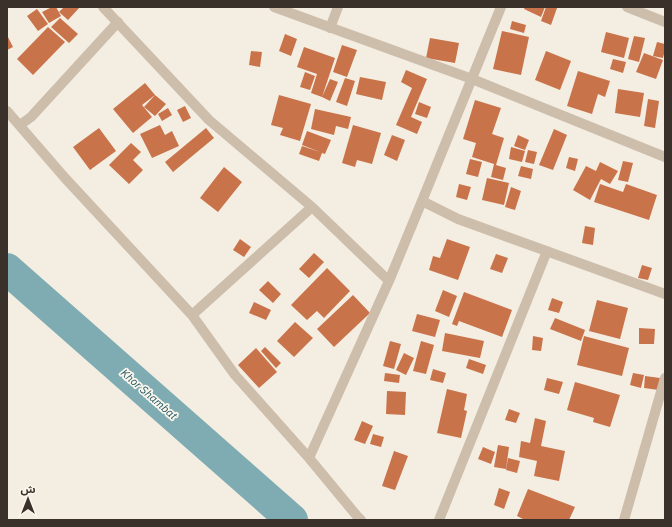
<svg xmlns="http://www.w3.org/2000/svg" width="672" height="527" viewBox="0 0 672 527" font-family="'IBM Plex Sans','Noto Sans Arabic',sans-serif">
<style>
.lines{fill:none;stroke-linecap:round;stroke-linejoin:round}
.river{stroke:#7eacb2;stroke-width:32}
.building{fill:#c9734a}
.street{stroke:#cdbeac;stroke-width:10}
.labels{text-anchor:middle;stroke-width:3.5;stroke-linejoin:round;paint-order:stroke}
.water-label{font-size:11px;font-style:italic;fill:#1e555e;stroke:#fbf6ee}
</style>
<rect width="100%" height="100%" fill="#f4ede1"/>
<g class="lines">
<path class="river" d="M7,269L292,520"/>
</g>
<path class="building" d="M52,7H56L61,16L49,23L42,12Z
M64,7H80L68,20L59,12Z
M525,7H545L541,17L524,9Z
M546,7H553L557,8L551,25L541,21Z
M37,9L48,24L38,31L27,16Z
M60,18L78,34L69,43L51,27Z
M512,21L526,25L524,33L510,29Z
M48,27L65,42L33,75L17,59Z
M502,31L529,37L521,75L493,69Z
M606,32L629,38L624,58L601,52Z
M285,34L297,39L291,56L279,51Z
M7,35L13,47L7,50Z
M634,36L645,38L639,62L628,59Z
M430,38L459,43L455,63L426,58Z
M657,42L665,44V50L663,58L653,56Z
M342,45L357,50L347,77L333,72Z
M304,47L335,58L322,97L311,93L317,74L297,67Z
M251,51L262,52L260,67L249,65Z
M546,51L571,61L560,90L535,80Z
M644,53L663,60L656,79L636,72Z
M613,59L626,62L623,73L610,69Z
M406,70L427,79L411,117L422,122L417,134L396,125L412,88L401,82Z
M578,71L610,81L605,97L598,94L592,114L567,106Z
M305,72L315,76L310,90L300,87Z
M360,77L386,82L382,100L356,94Z
M345,78L355,81L347,106L336,102Z
M330,79L338,82L330,101L322,97Z
M145,83L155,95L142,105L152,117L133,133L113,109Z
M618,89L644,93L640,117L615,113Z
M155,95L166,104L155,116L144,107Z
M279,95L311,104L300,141L280,135L283,128L271,125Z
M648,99L659,101L655,128L644,126Z
M475,100L501,108L492,134L504,138L496,165L506,168L503,180L491,177L494,164L472,157L476,143L463,139Z
M419,102L431,107L427,118L415,114Z
M185,106L191,118L183,122L177,110Z
M168,108L172,115L162,121L158,114Z
M315,109L351,117L348,129L336,126L334,135L311,129Z
M160,125L165,135L172,131L179,146L152,158L140,134Z
M353,125L381,133L372,164L357,160L355,167L342,163Z
M99,128L116,151L90,170L73,147Z
M206,128L214,138L173,172L165,162Z
M554,129L567,135L553,170L539,165Z
M307,131L331,140L325,154L322,153L319,161L299,154L302,146L320,152L302,145Z
M392,135L405,140L397,161L384,155Z
M518,135L529,140L525,150L514,146Z
M131,143L141,152L133,160L143,170L129,184L109,165Z
M511,147L525,151L522,162L509,159Z
M528,150L537,152L534,164L525,162Z
M569,157L578,159L575,171L566,168Z
M470,159L482,162L478,177L466,174Z
M623,161L633,163L628,182L618,180Z
M600,162L618,171L610,184L601,179L590,200L573,190L586,166L596,171Z
M521,166L533,169L531,179L518,176Z
M224,167L242,182L218,212L200,198Z
M487,178L509,183L504,205L482,200Z
M459,184L471,187L467,200L456,197Z
M600,184L623,192L626,184L657,195L649,220L594,202Z
M511,187L521,191L515,210L505,207Z
M585,226L595,228L593,245L582,243Z
M240,239L251,247L244,257L233,250Z
M447,239L470,247L458,280L429,270L433,256L440,258Z
M314,253L324,262L309,278L299,269Z
M496,254L508,258L502,273L490,269Z
M642,265L652,268L648,280L638,278Z
M327,268L350,291L324,318L317,311L307,320L291,305Z
M268,281L281,294L273,303L259,290Z
M443,290L457,296L449,317L435,311Z
M464,292L512,310L502,337L459,321L457,326L452,324Z
M353,295L370,313L334,347L317,329Z
M552,298L563,302L559,313L548,310Z
M597,300L628,308L620,339L589,331Z
M254,302L271,310L266,320L249,313Z
M417,314L440,320L435,337L412,331Z
M555,318L585,330L581,341L550,329Z
M295,322L313,338L294,357L277,341Z
M639,328L655,329L654,344H639Z
M445,333L484,341L480,358L442,351Z
M533,336L543,338L541,351L532,350Z
M584,336L629,348L622,376L577,365Z
M390,341L401,344L394,369L383,366Z
M421,341L434,345L426,374L413,371Z
M265,347L281,363L276,368L261,351Z
M256,348L277,372L259,388L238,365Z
M404,353L414,358L406,375L396,370Z
M469,359L486,365L483,374L466,368Z
M433,369L446,373L443,383L430,380Z
M385,373L400,375L399,383L384,381Z
M633,373L644,375L641,388L630,385Z
M645,376L660,378L659,390L644,388Z
M547,378L563,382L559,394L544,390Z
M575,382L620,395L610,427L593,422L594,418L567,410Z
M447,389L467,394L464,410L467,411L461,438L437,433Z
M387,391L406,392L405,415L386,414Z
M509,409L520,413L516,423L505,420Z
M535,418L546,421L541,446L565,451L559,481L534,476L537,461L519,457L521,441L530,443Z
M362,421L373,426L365,444L354,440Z
M373,434L384,437L381,447L370,444Z
M498,445L509,447L506,469L494,467Z
M483,447L495,452L491,464L478,459Z
M394,451L408,456L395,490L382,486Z
M508,458L520,461L517,473L506,470Z
M499,488L510,492L504,509L494,505Z
M528,489L575,507L569,520H525L517,516Z"/>
<g class="lines">
<path class="street" d="M103,7L209,120L312,207L389,281
M274,7L472,79L665,157
M627,7L665,22
M330,28L338,7
M7,111L65,178L192,315L235,375L309,458L357,516L361,520
M20,125L31,117L118,22
M422,201L458,219L665,294
M192,315L312,207
M309,458L389,281L422,201L501,7
M439,520L547,251
M624,520L665,378"/>
</g>
<g class="labels">
<g class="water-label">
<text transform="translate(149 394) rotate(41)" y="4">Khor Shambat</text>
</g>
</g>
<rect width="672" height="527" fill="none" stroke="#3b312b" stroke-width="16"/>
<g transform="translate(28 499)" stroke="#fbf6ee" stroke-width="3" paint-order="stroke">
<path d="M0-3L7 15L0 10L-7 15Z" fill="#3b312b"/>
<text y="-6" font-size="11" font-weight="bold" text-anchor="middle" fill="#3b312b">ش</text>
</g>
</svg>
